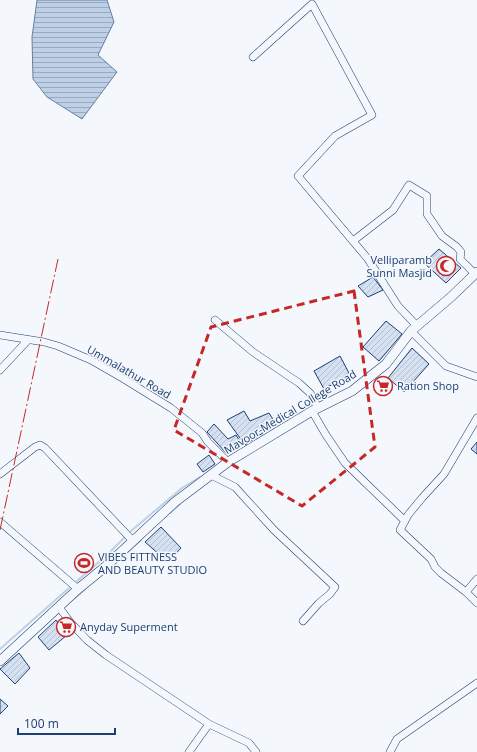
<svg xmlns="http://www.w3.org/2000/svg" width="477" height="752" viewBox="0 0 477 752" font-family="'Open Sans',sans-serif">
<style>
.water{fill:url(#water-rules);stroke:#687fa3}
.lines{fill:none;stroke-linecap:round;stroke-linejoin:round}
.stream{stroke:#bed0e5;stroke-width:2}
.building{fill:url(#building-hatch);stroke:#1d3f73}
.minor-casing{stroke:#1d3f73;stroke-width:8}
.major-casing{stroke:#1d3f73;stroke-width:10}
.minor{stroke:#f4f7fb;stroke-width:7}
.major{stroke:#f4f7fb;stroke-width:9}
.power{stroke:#c62828;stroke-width:1;stroke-dasharray:14 3 2 3;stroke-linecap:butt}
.marked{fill:none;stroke:#c62828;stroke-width:3;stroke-dasharray:8 5;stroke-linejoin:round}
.labels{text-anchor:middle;stroke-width:3;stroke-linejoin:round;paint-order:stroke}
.poi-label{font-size:11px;fill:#1d3f73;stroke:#f4f7fb;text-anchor:start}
.street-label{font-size:11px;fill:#1d3f73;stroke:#f4f7fb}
</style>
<defs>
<pattern id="water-rules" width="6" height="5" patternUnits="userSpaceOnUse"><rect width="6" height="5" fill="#bed0e5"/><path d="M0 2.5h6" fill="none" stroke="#9aaabe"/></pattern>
<pattern id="building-hatch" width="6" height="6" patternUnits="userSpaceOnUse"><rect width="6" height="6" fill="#d5e0f0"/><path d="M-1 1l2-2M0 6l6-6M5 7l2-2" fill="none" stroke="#b6c1d1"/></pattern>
</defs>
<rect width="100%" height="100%" fill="#f4f7fb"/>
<path class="water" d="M37,0H107L114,22L98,55L117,72L82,119L47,97L33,79L32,37Z"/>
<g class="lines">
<path class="stream" d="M170,513L180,504
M131,531L182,488L200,477
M119,560L141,540
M77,581L107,555L124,538
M75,598L85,589
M0,649L69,588"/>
</g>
<path class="building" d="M439,249L461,268L446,283L424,263Z
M373,277L383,290L368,297L358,286Z
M386,321L402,334L379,361L363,347Z
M412,348L429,364L404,392L388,378Z
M340,356L350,375L324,389L314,371Z
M387,379L392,388L378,394L374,385Z
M244,411L250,421L269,413L276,424L245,445L227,420Z
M214,424L228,439L236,435L242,445L227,454L207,432Z
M477,442V454L471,449Z
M209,455L215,464L203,472L197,464Z
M161,527L181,548L168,562L145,542Z
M56,620L67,635L49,650L38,637Z
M19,653L30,668L15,684L0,669Z
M0,699L8,706L0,714Z"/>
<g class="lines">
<defs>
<path id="minor" d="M253,57L312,4L372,115L335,136L298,176L368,259L398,306L417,326
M353,241L393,210L409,185L427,196V214L442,236L457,247L461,252L460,259L475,274
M215,320L253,352L299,383L310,393L318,408
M411,331L446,366L477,377
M0,335L44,342L58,346L91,360L124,379L171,408L202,433L208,442L228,462
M0,370L28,340
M312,411L326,435L345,463L405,521
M477,418L444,474L422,498L408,515L400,530L431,559L435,567L441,573L466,592L477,579
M0,474L35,447L40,445L45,448L133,541
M211,475L235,487L274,530L335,587L330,594L319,603L303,621
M0,522L78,589
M466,592L477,603
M59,607L70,622L87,640L106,655L209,724L249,743L256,752
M189,752L209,724
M390,752L397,739L477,683"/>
<path id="major" d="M0,661L78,589L105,567L175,502L228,462L312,411L352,391L386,364L411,331L451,297L477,272"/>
</defs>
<use href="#minor" class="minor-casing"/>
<use href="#major" class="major-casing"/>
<use href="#minor" class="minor"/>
<use href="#major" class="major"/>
<path class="power" d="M0,530L58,259"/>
</g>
<path class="marked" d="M354,291L375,447L302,506L174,430L211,327Z"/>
<defs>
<symbol id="mosque-ring" viewBox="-11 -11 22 22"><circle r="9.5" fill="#f4f7fb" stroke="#c62828" stroke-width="1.5"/><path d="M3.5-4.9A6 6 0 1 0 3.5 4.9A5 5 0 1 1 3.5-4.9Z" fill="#c62828"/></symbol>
<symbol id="supermarket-ring" viewBox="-11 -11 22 22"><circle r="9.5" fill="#f4f7fb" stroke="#c62828" stroke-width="1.5"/><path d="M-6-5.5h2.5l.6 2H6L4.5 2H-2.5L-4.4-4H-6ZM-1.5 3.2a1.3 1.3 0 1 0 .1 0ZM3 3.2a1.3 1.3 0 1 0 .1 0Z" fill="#c62828"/></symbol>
<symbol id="stadium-ring" viewBox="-11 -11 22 22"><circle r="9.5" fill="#f4f7fb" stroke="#c62828" stroke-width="1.5"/><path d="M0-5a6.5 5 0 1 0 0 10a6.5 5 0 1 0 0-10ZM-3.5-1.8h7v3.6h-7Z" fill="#c62828"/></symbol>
</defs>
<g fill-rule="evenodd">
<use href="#mosque-ring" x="435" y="255" width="22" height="22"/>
<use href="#supermarket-ring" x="372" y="375" width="22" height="22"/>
<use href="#stadium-ring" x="73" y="552" width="22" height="22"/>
<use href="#supermarket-ring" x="55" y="616" width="22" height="22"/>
</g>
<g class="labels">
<g class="poi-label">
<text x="432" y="264" text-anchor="end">Velliparamb<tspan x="432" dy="13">Sunni Masjid</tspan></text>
<text x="397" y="390">Ration Shop</text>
<text x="98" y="561">VIBES FITTNESS<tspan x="98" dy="13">AND BEAUTY STUDIO</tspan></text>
<text x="80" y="631">Anyday Superment</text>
</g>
<g class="street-label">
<text transform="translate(129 372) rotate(30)" y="4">Ummalathur Road</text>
<text transform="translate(290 412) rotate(-31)" y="4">Mavoor-Medical College Road</text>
</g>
</g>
<path d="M18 728v6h97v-6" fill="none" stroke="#1d3f73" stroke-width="2"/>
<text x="24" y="728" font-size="12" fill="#1d3f73" stroke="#f4f7fb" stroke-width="3" paint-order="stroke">100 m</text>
</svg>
